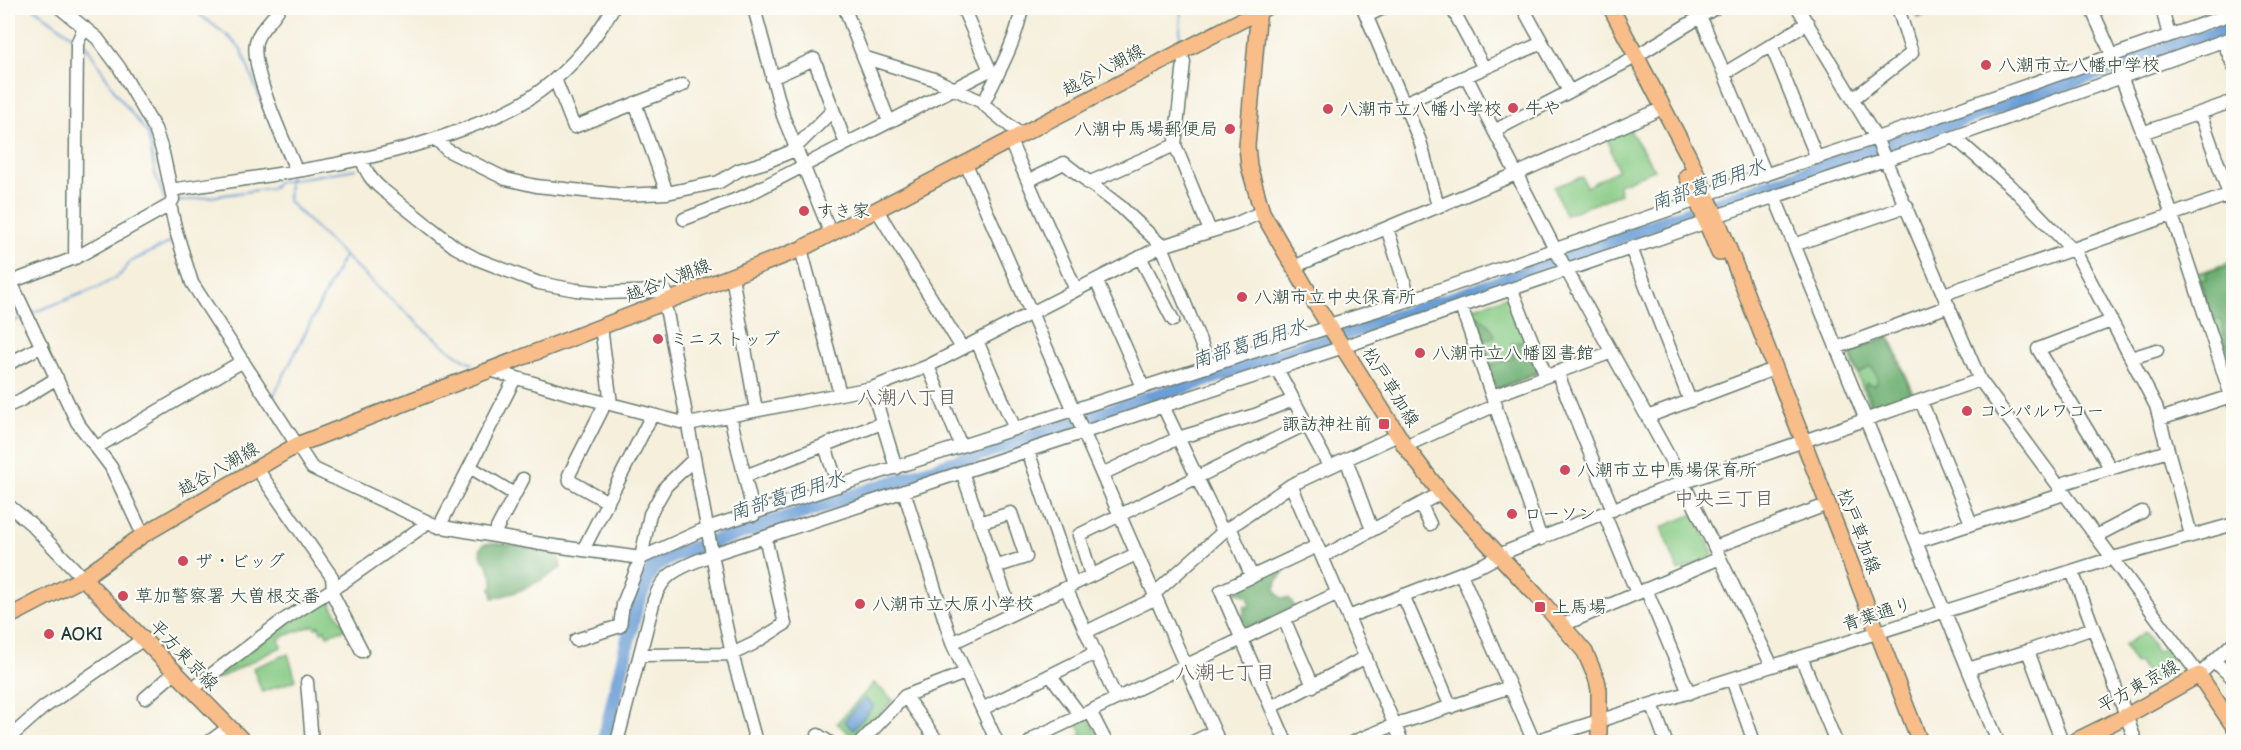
<svg xmlns="http://www.w3.org/2000/svg" width="2241" height="750" viewBox="0 0 2241 750" font-family="'Balsamiq Sans','Klee One',sans-serif">
<style>
.green{fill:#87cb85;stroke:#53845c;stroke-width:1.5}
.forest{fill:#6daf72;stroke:#467653;stroke-width:1.5}
.water{fill:#6a9ed6;stroke:#446e85;stroke-width:1.5}
.lines{fill:none;stroke-linecap:round;stroke-linejoin:round}
.stream{stroke:#6a9ed6;stroke-width:2}
.river{stroke:#6a9ed6;stroke-width:15}
.minor-casing{stroke:#6a7b6f;stroke-width:15}
.major-casing{stroke:#6a7b6f;stroke-width:18}
.minor{stroke:#fff;stroke-width:12}
.major{stroke:#f8bd89;stroke-width:15}
.poi-dot{fill:#d1495b;stroke:#fdfcf7;stroke-width:2}
.labels{text-anchor:middle;stroke-width:4.5;stroke-linejoin:round;paint-order:stroke}
.poi-label{font-size:18px;fill:#1f3d34;stroke:#fdfcf7;text-anchor:start}
.street-label{font-size:18px;fill:#1f3d34;stroke:#fdfcf7}
.water-label{font-size:20px;font-style:italic;fill:#395f6d;stroke:#fdfcf7}
.neighbourhood-label{font-size:20px;fill:#615c5e;stroke:#fdfcf7}
</style>
<rect width="100%" height="100%" fill="#fdfcf7"/>
<filter id="ink" filterUnits="userSpaceOnUse"><feTurbulence type="fractalNoise" baseFrequency=".0167" numOctaves="2"/><feDisplacementMap in="SourceGraphic" scale="12" xChannelSelector="R" yChannelSelector="G"/><feConvolveMatrix kernelMatrix="1 2 1 2 8 2 1 2 1" color-interpolation-filters="sRGB"/></filter>
<filter id="wash" filterUnits="userSpaceOnUse"><feTurbulence type="fractalNoise" baseFrequency=".008" numOctaves="4" result="noise"/><feDisplacementMap in="SourceGraphic" scale="24" xChannelSelector="R" yChannelSelector="G"/><feGaussianBlur stdDeviation="1.35" result="paint"/><feColorMatrix in="noise" values="0 0 0 0 0 0 0 0 0 0 0 0 0 0 0 0 0 1.4 0 .05"/><feComposite in="paint" operator="in"/></filter>
<g filter="url(#wash)">
<rect width="100%" height="100%" fill="#f5efdc"/>
<path class="green" d="M1628,127L1655,170L1619,184L1620,194L1565,215L1554,187L1582,177L1586,187L1618,170L1607,138Z
M2233,261V391L2196,274Z
M1508,296L1541,373L1496,390L1468,312L1470,309Z
M1890,336L1914,396L1871,409L1848,351Z
M1694,514L1713,553L1712,557L1678,571L1662,527Z
M327,597L346,629L327,635L325,630L321,632L319,626L315,628L314,625L279,638L281,647L217,679L215,677L282,626Z
M2145,632L2157,652L2170,644L2179,655L2158,664L2163,677L2152,684L2139,663L2135,664L2124,645Z
M288,654L296,680L262,692L253,668Z
M874,683L893,700L856,740L837,723Z
M1088,716L1101,742H1070L1083,733L1076,722Z"/>
<path class="forest" d="M2233,264V329L2229,337V348L2227,349C2223,339 2224,331 2221,320L2214,321L2200,280L2207,279L2206,272Z
M1474,314C1482,318 1493,327 1495,336L1480,342L1471,316Z
M1889,338L1912,395L1873,407L1865,386L1866,383L1873,385L1877,382V376L1871,366L1858,374L1851,351Z
M1525,340L1539,371L1496,389L1488,366L1513,358L1511,344Z
M492,543L520,546L555,554L559,558L561,568C539,582 518,594 493,598L491,588L494,584L488,565L482,559L480,549L484,544Z
M1282,569L1284,571L1277,581L1275,590L1281,598H1289L1295,607L1243,631L1240,621L1243,618L1244,606L1249,607L1250,602L1247,596L1236,592L1239,588Z"/>
<path class="water" d="M1914,8H1936L1937,11L1918,18Z
M865,698L874,706L853,730L844,721Z"/>
<g class="lines">
<path class="stream" d="M34,8L75,38
M191,8L228,36L241,49L263,106
M1180,36L1181,8
M82,42L86,45L118,96L148,134L155,173L165,201
M272,128L287,167
M289,176L288,201C326,238 363,275 403,310C425,330 446,350 473,364
M176,202L272,188L278,182L356,169
M196,277L204,290
M32,313L99,287L120,275L130,262L175,240
M8,324L21,318
M273,397L344,256"/>
<path class="river" d="M604,742L636,606L653,567L676,554L1478,290L1642,229L2234,26"/>
</g>
</g>
<g filter="url(#ink)">
<g class="lines">
<defs>
<path id="minor" d="M60,8L97,38L119,67L155,129L163,153L171,190L173,199L170,205L176,231L192,283L312,468L437,526L547,545L641,558L707,528L1330,327
M279,8C273,20 259,29 256,42C250,70 285,142 296,170
M754,8L783,116L831,234
M845,8C858,46 875,83 889,122
M1363,8L1420,141L1438,206
M1452,8L1484,68
M1523,8L1569,91
M1697,8L1766,175
M1798,8L1876,138L1980,380L2199,675L2234,642
M2091,8C2150,135 2190,271 2234,405
M2162,8L2169,36
M1367,16L1383,8
M2223,41L2234,67
M1771,45L1817,158
M1180,52L1184,62L1175,145L1210,231
M866,58L934,79L984,103
M1725,73L1808,23
M1466,76L1555,249L1683,482L1772,666
M772,78L814,59L846,144
M555,79L574,127L683,85
M1854,98L1912,53L1898,8
M635,103L667,193
M1404,103L1542,43
M2200,113L2234,208
M1494,131L1628,61L1715,8
M2142,133L2234,101
M1021,135L983,104C998,73 1016,42 1022,8
M1954,137L2017,192L2077,255L2156,406L2191,535
M436,139L447,150L506,179L536,186L622,195L667,193L719,182L739,170L766,162L797,149
M1010,141L1076,290
M796,147L833,110
M362,159C366,173 372,181 383,190L455,247L477,259L539,283L576,290L605,293L661,291L666,292L669,301
M966,164L1219,742
M1028,181L1064,163L1121,207L1162,246L1210,366
M1088,183L1175,145
M171,190C269,175 368,165 461,130C483,122 507,113 527,100C563,77 592,45 613,8
M1707,194L1885,135L2234,13
M1775,198L1998,742
M877,210L962,348
M1716,216L1954,137L2234,37
M684,219L745,196L990,70L963,8
M1387,228L1410,300
M1794,245L1907,206
M1631,248L1690,401
M801,249L840,394
M1140,257L1173,320
M75,258L77,44L84,27
M1293,267L1516,174L1654,112
M732,276L756,410
M1096,280L1143,387
M11,282L77,422L111,467L143,535
M8,283L75,258L170,205
M1512,290L1546,376
M1944,294L2234,193
M663,303L667,313L722,607L732,654L756,742
M1461,306L1541,539
M1329,325L1410,300L1697,200
M601,327L611,404
M977,341L1015,429
M1836,348L1949,306
M2131,358L2157,350
M8,364L42,346
M928,366L961,446
M1277,369L1329,466
M490,370L567,393L688,424L840,394L872,388L928,366L1162,246L1235,224L1262,212
M1557,372L1613,510
M872,388L896,468
M1493,396L1612,352
M1921,401L1971,523
M604,402L602,410L569,475L570,481L608,502
M8,406L21,400L57,378
M1163,406L1223,532
M730,416L754,515
M1647,417L1766,372
M2160,419L2234,395
M825,446L838,486
M1405,446L1496,405
M97,447L243,361
M1028,451L1073,584
M1346,459L1372,530
M470,467L514,494
M257,469L332,577L333,589
M2111,469L2038,349L2111,321
M962,472L1012,614
M1102,474L1178,438L1255,415L1293,400
M745,476L882,423
M1291,485L1402,742
M2059,487L2064,483L2168,451
M904,491L952,643L997,742
M8,505L31,524L83,578
M1421,505L1430,524
M1604,513L1637,593
M979,523L1011,513L1026,557L995,567
M439,527L515,378
M1230,527L1252,577
M497,528L523,479
M2096,536L2142,512
M1916,542L2058,496L2063,492
M1715,547L1818,508
M583,550L652,415
M1322,557L1441,493
M2072,571L2136,742
M1461,574L1534,742
M1091,575L1079,535L1306,424
M1066,588L1116,698
M1646,589L1689,693
M331,591L362,651
M1154,594L1223,532L1291,485L1398,435
M1403,595L1451,707
M1348,617L1484,564L1508,551L1659,491L1980,380
M1284,619L1313,686
M1563,625L1720,558
M1086,632L1156,598
M576,640L620,626L623,604L641,558L650,514L666,486L694,459
M952,643L1136,554
M2028,651L2062,742
M640,655L732,654L753,644L785,624L765,537
M1801,657L1836,742
M2214,661L2234,679
M1968,669L2028,651L2093,628
M1051,676L1081,716
M1732,679L1754,742
M307,682L312,742
M191,690L282,621L342,583L422,527L427,522
M905,696L938,742
M145,698L174,673
M1652,704L1666,742
M1271,707L1366,657
M982,709L1095,653
M1090,711L1106,742
M818,735L829,742
M8,739L43,708L142,640
M209,742L228,728
M617,742L654,600C664,569 685,567 713,554L1334,350L1707,222
M861,742L905,696L965,673
M1030,742L1036,737L1338,593
M1193,742L1214,732
M1286,742L1221,591L1317,546
M1353,742L1394,725L1510,687
M1532,742L2113,558L2234,524"/>
<path id="major" d="M1259,8L1247,146L1249,166L1262,212L1313,300L1405,446L1441,493L1536,595L1585,652L1597,680L1599,690V742
M1611,8L1689,157L1716,216L1920,742
M1687,176L1719,253
M83,578L244,742
M8,617L83,578L143,535L297,445L801,249L1265,8
M2073,742L2126,716L2199,675L2234,727"/>
</defs>
<use href="#minor" class="minor-casing"/>
<use href="#major" class="major-casing"/>
<use href="#minor" class="minor"/>
<use href="#major" class="major"/>
</g>
</g>
<g class="poi-dot">
<circle cx="1986" cy="65" r="6"/>
<circle cx="1513" cy="108" r="6"/>
<circle cx="1328" cy="109" r="6"/>
<circle cx="1230" cy="129" r="6"/>
<circle cx="804" cy="211" r="6"/>
<circle cx="1242" cy="297" r="6"/>
<circle cx="658" cy="339" r="6"/>
<circle cx="1420" cy="353" r="6"/>
<circle cx="1967" cy="411" r="6"/>
<rect x="1378" y="418" width="12" height="12" rx="3"/>
<circle cx="1565" cy="470" r="6"/>
<circle cx="1512" cy="514" r="6"/>
<circle cx="183" cy="561" r="6"/>
<circle cx="123" cy="596" r="6"/>
<circle cx="860" cy="604" r="6"/>
<rect x="1534" y="601" width="12" height="12" rx="3"/>
<circle cx="49" cy="634" r="6"/>
</g>
<g class="labels">
<g class="poi-label">
<text x="1998" y="71">八潮市立八幡中学校</text>
<text x="1525" y="114">牛や</text>
<text x="1340" y="115">八潮市立八幡小学校</text>
<text x="1218" y="135" text-anchor="end">八潮中馬場郵便局</text>
<text x="816" y="217">すき家</text>
<text x="1254" y="303">八潮市立中央保育所</text>
<text x="670" y="345">ミニストップ</text>
<text x="1432" y="359">八潮市立八幡図書館</text>
<text x="1979" y="417">コンパルワコー</text>
<text x="1372" y="430" text-anchor="end">諏訪神社前</text>
<text x="1577" y="476">八潮市立中馬場保育所</text>
<text x="1524" y="520">ローソン</text>
<text x="195" y="567">ザ・ビッグ</text>
<text x="135" y="602">草加警察署 大曽根交番</text>
<text x="872" y="610">八潮市立大原小学校</text>
<text x="1552" y="613">上馬場</text>
<text x="61" y="640">AOKI</text>
</g>
<g class="street-label">
<text transform="translate(1103 70) rotate(-28)" y="6">越谷八潮線</text>
<text transform="translate(668 280) rotate(-21)" y="6">越谷八潮線</text>
<text transform="translate(1391 387) rotate(58)" y="6">松戸草加線</text>
<text transform="translate(218 469) rotate(-30)" y="6">越谷八潮線</text>
<text transform="translate(1859 531) rotate(69)" y="6">松戸草加線</text>
<text transform="translate(1877 614) rotate(-18)" y="6">青葉通り</text>
<text transform="translate(184 655) rotate(46)" y="6">平方東京線</text>
<text transform="translate(2138 686) rotate(-29)" y="6">平方東京線</text>
</g>
<g class="water-label">
<text transform="translate(1708 184) rotate(-19)" y="7">南部葛西用水</text>
<text transform="translate(1249 343) rotate(-18)" y="7">南部葛西用水</text>
<text transform="translate(787 495) rotate(-18)" y="7">南部葛西用水</text>
</g>
<g class="neighbourhood-label">
<text x="907" y="404">八潮八丁目</text>
<text x="1724" y="505">中央三丁目</text>
<text x="1225" y="679">八潮七丁目</text>
</g>
</g>
<rect width="2241" height="750" fill="none" stroke="#fdfcf7" stroke-width="30"/>
</svg>
